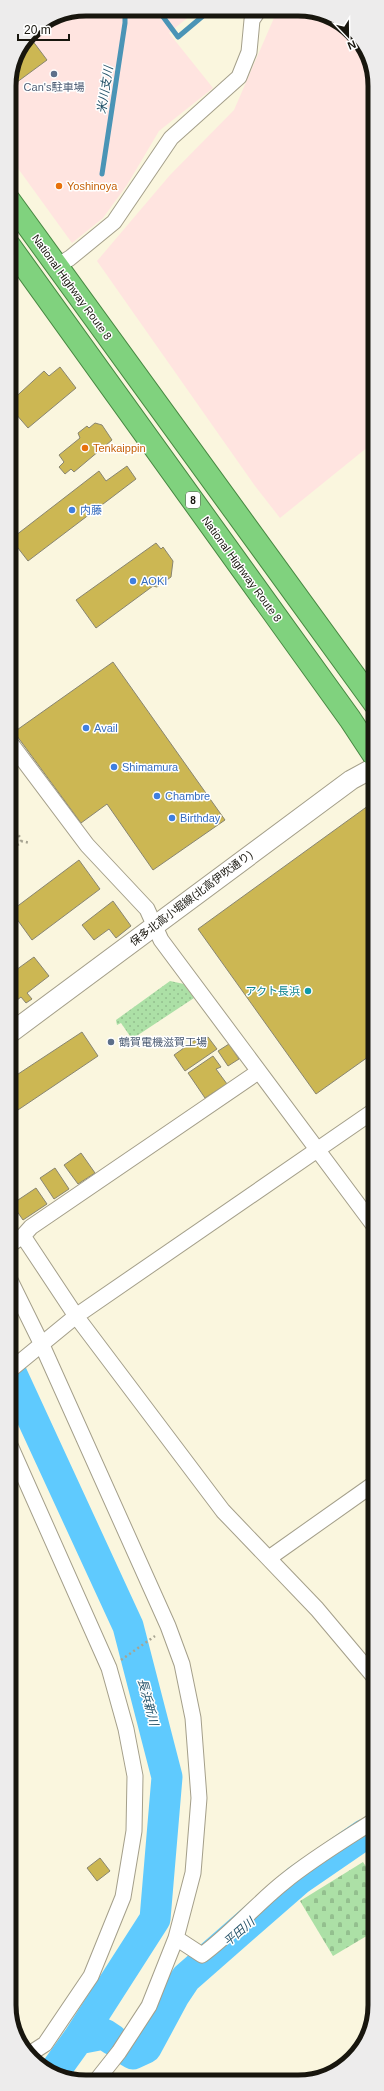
<svg xmlns="http://www.w3.org/2000/svg" width="384" height="2091" viewBox="0 0 384 2091" font-family="Helvetica,'Noto Sans JP',sans-serif">
<style>
.commercial{fill:#ffe4e0}
.grass{fill:url(#grass-dots)}
.cemetery{fill:url(#cemetery-stones)}
.lines{fill:none;stroke-linecap:round;stroke-linejoin:round}
.stream{stroke:#4a94b6;stroke-width:5}
.river{stroke:#5fcafe;stroke-width:31}
.building{fill:#ccb753;stroke:#898570}
.minor-casing{stroke:#a49f8a;stroke-width:17}
.tertiary-casing{stroke:#a49f8a;stroke-width:21}
.trunk-casing{stroke:#478842;stroke-width:24}
.path{stroke:#a7a492;stroke-width:2.5;stroke-dasharray:2 3;stroke-linecap:butt}
.minor{stroke:#fff;stroke-width:15}
.tertiary{stroke:#fff;stroke-width:19}
.trunk{stroke:#80d27e;stroke-width:22}
.service-dot{fill:#5c6f8a;stroke:#fff;stroke-width:1.5}
.food-dot{fill:#e8710a;stroke:#fff;stroke-width:1.5}
.shop-dot{fill:#3f7fe0;stroke:#fff;stroke-width:1.5}
.culture-dot{fill:#0f9aa8;stroke:#fff;stroke-width:1.5}
.labels{text-anchor:middle;stroke-width:3;stroke-linejoin:round;paint-order:stroke}
.shield{fill:#fff;stroke:#5d5c56;stroke-width:1}
.shield-label{font-size:10px;font-weight:bold;fill:#18160e}
.service-label{font-size:11px;fill:#4e5e75;stroke:#fff}
.food-label{font-size:11px;fill:#c56008;stroke:#fff;text-anchor:start}
.street-label{font-size:11px;fill:#18160e;stroke:#fff}
.shop-label{font-size:11px;fill:#366cbe;stroke:#fff;text-anchor:start}
.culture-label{font-size:11px;fill:#0d838f;stroke:#fff;text-anchor:end}
.water-label{font-size:12px;font-style:italic;fill:#28556b;stroke:#fff}
.rim{fill:none;stroke:#18160e;stroke-width:5}
</style>
<defs>
<pattern id="grass-dots" width="8" height="8" patternUnits="userSpaceOnUse"><rect width="8" height="8" fill="#ace0a6"/><path d="M2 2h.1M6 6h.1" fill="none" stroke="#93bf8e" stroke-width="1.8" stroke-linecap="round"/></pattern>
<pattern id="cemetery-stones" width="16" height="16" patternUnits="userSpaceOnUse"><rect width="16" height="16" fill="#ace0a6"/><path d="M2 7V4a2 2 0 0 1 4 0v3zM10 15v-3a2 2 0 0 1 4 0v3z" fill="#93bf8e"/></pattern>
</defs>
<rect width="100%" height="100%" fill="#faf6de"/>
<path class="commercial" d="M86,9L197,10L169,33L213,88L159,131L127,185L103,218L72,243L9,156V82L15,57L32,32L57,15Z
M277,11L317,12L356,36L374,77V442L280,518L255,486L97,261L170,175L234,110Z"/>
<path class="grass" d="M170,981L184,984L194,998L132,1039L121,1023L117,1025L116,1020Z"/>
<path class="cemetery" d="M363,1862L375,1880V1931L333,1956L300,1901Z"/>
<g class="lines">
<path class="stream" d="M158,10L178,37L210,10
M102,174L125,23V9"/>
<path class="river" d="M9,1368L128,1626L167,1777L155,1919L78,2039L55,2071
M78,2039L104,2034L113,2040
M128,2051L133,2054L146,2048L174,1996L186,1978L298,1880L365,1834"/>
</g>
<path class="building" d="M29,36L47,60L9,88L15,57Z
M60,367L76,388L28,428L9,406V403L44,371L49,376Z
M95,423L102,425L112,440L74,472L71,469L65,474L59,467L64,462L59,455L80,438L78,433L87,426L89,428Z
M127,466L136,479L28,561L11,539L99,471L106,481Z
M156,543L161,549L163,547L173,561L171,577L157,587L153,586L96,628L76,600Z
M113,662L225,820L153,870L107,804L81,823L14,732Z
M372,803L375,806V1052L316,1094L198,929Z
M79,860L100,889L32,940L11,911Z
M113,901L131,926L116,938L109,929L94,940L82,925Z
M34,957L49,976L27,993L32,999L26,1003L21,997L9,1006V975Z
M82,1032L98,1056L9,1116V1080Z
M208,1037L217,1049L185,1071L174,1055L195,1040L198,1044Z
M229,1044L239,1059L228,1066L218,1051Z
M213,1056L221,1067L216,1069L227,1084L205,1098L188,1073Z
M81,1153L95,1173L78,1184L64,1165Z
M55,1168L69,1189L54,1199L40,1178Z
M36,1188L47,1204L23,1220L12,1204Z
M100,1858L110,1871L97,1881L87,1868Z"/>
<g class="lines">
<defs>
<path id="minor" d="M57,266L70,258L114,222L171,138L239,77L249,52L252,20L258,11
M9,741L87,845L147,909L161,940L375,1227
M23,1236L31,1227L258,1072
M9,1245L23,1236L76,1316L223,1511L317,1609L375,1678
M9,1278L42,1345L168,1626L182,1664L193,1718L199,1798L193,1873L176,1938L149,2006L119,2052L96,2081
M9,1371L76,1316L375,1110
M9,1443L109,1668L126,1729L135,1776L134,1831L123,1897L91,1976L45,2044L28,2055
M269,1558L375,1483
M176,1938L202,1955C232,1933 255,1905 284,1882C312,1859 344,1840 375,1820"/>
<path id="tertiary" d="M9,1034L351,780L375,767"/>
<path id="trunk" d="M9,200L375,704
M9,245L350,719L375,757"/>
</defs>
<use href="#minor" class="minor-casing"/>
<use href="#tertiary" class="tertiary-casing"/>
<use href="#trunk" class="trunk-casing"/>
<path class="path" d="M11 840a5 5 0 1 1 10 0a5 5 0 1 1-10 0Z
M21,841L30,843
M13,855L12,852L14,845
M121,1660L155,1636"/>
<use href="#minor" class="minor"/>
<use href="#tertiary" class="tertiary"/>
<use href="#trunk" class="trunk"/>
</g>
<g class="service-dot">
<circle cx="54" cy="74" r="4"/>
<circle cx="111" cy="1042" r="4"/>
</g>
<g class="food-dot">
<circle cx="59" cy="186" r="4"/>
<circle cx="85" cy="448" r="4"/>
</g>
<g class="shop-dot">
<circle cx="72" cy="510" r="4"/>
<circle cx="133" cy="581" r="4"/>
<circle cx="86" cy="728" r="4"/>
<circle cx="114" cy="767" r="4"/>
<circle cx="157" cy="796" r="4"/>
<circle cx="172" cy="818" r="4"/>
</g>
<circle class="culture-dot" cx="308" cy="991" r="4"/>
<g class="labels">
<rect class="shield" x="186" y="492" width="14" height="16" rx="3"/>
<g class="shield-label">
<text x="193" y="504">8</text>
</g>
<g class="service-label">
<text x="54" y="91">Can's駐車場</text>
<text x="119" y="1046" text-anchor="start">鶴賀電機滋賀工場</text>
</g>
<g class="food-label">
<text x="67" y="190">Yoshinoya</text>
<text x="93" y="452">Tenkaippin</text>
</g>
<g class="street-label">
<text transform="translate(72 287) rotate(54)" y="4">National Highway Route 8</text>
<text transform="translate(242 569) rotate(54)" y="4">National Highway Route 8</text>
<text transform="translate(191 898) rotate(-37)" y="4">保多北高小堀線(北高伊吹通り)</text>
</g>
<g class="shop-label">
<text x="80" y="514">内藤</text>
<text x="141" y="585">AOKI</text>
<text x="94" y="732">Avail</text>
<text x="122" y="771">Shimamura</text>
<text x="165" y="800">Chambre</text>
<text x="180" y="822">Birthday</text>
</g>
<g class="culture-label">
<text x="300" y="995">アクト長浜</text>
</g>
<g class="water-label">
<text transform="translate(105 90) rotate(-81)" y="4">米川支川</text>
<text transform="translate(148 1702) rotate(75)" y="4">長浜新川</text>
<text transform="translate(239 1932) rotate(-41)" y="4">平田川</text>
</g>
</g>
<path d="M0 0H384V2091H0ZM86 16H298A70 70 0 0 1 368 86V2005A70 70 0 0 1 298 2075H86A70 70 0 0 1 16 2005V86A70 70 0 0 1 86 16Z" fill="#edecec" fill-rule="evenodd"/>
<path class="rim" d="M86 16H298A70 70 0 0 1 368 86V2005A70 70 0 0 1 298 2075H86A70 70 0 0 1 16 2005V86A70 70 0 0 1 86 16Z"/>
<g transform="translate(348 36) rotate(158)" stroke="#ffffff" stroke-width="3" paint-order="stroke">
<path d="M0-3L7 15L0 10L-7 15Z" fill="#18160e"/>
<text y="-6" font-size="11" font-weight="bold" text-anchor="middle" fill="#18160e">N</text>
</g>
<path d="M18 34v6h51v-6" fill="none" stroke="#18160e" stroke-width="2"/>
<text x="24" y="34" font-size="12" fill="#18160e" stroke="#ffffff" stroke-width="3" paint-order="stroke">20 m</text>
</svg>
